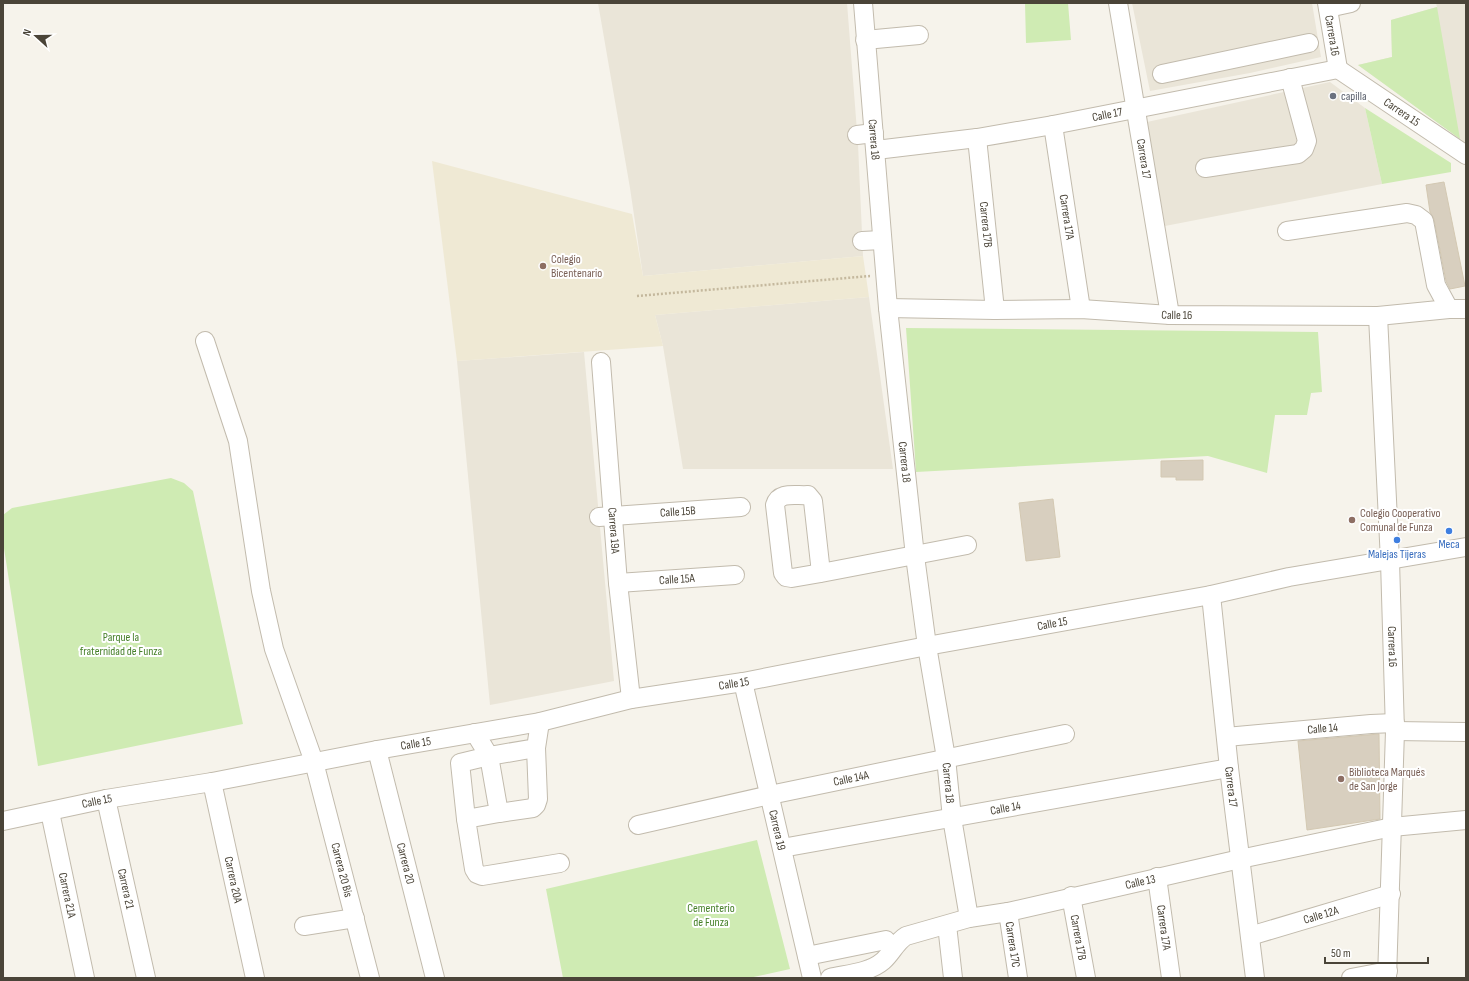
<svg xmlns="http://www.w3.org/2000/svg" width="1469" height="981" viewBox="0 0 1469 981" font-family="'Sofia Sans Condensed',sans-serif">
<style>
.residential{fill:#eae5d8}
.education{fill:#efe9d4}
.green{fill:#cfebb3}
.building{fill:#d8cfbf;stroke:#d3c8b2}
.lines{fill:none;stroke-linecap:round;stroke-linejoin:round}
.minor-casing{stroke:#c2bbad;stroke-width:20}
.path{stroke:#c4b89d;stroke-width:2.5;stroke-dasharray:2 2;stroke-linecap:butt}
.minor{stroke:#fff;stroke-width:18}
.worship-dot{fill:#6b7280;stroke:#fff;stroke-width:1.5}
.education-dot{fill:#8d6e63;stroke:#fff;stroke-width:1.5}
.shop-dot{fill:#3f7fe0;stroke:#fff;stroke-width:1.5}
.labels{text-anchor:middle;stroke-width:4;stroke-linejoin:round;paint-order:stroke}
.street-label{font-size:12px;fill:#4a4438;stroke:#fff}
.worship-label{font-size:12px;fill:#5b616d;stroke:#fff;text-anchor:start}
.education-label{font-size:12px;fill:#785e54;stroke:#fff;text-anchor:start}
.shop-label{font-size:12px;fill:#366cbe;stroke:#fff}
.park-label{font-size:12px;fill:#457f28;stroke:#fff}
</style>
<rect width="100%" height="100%" fill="#f6f3eb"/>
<path class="residential" d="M598,3H847L858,144L863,256L643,276L630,188Z
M1132,3H1312L1321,57L1250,73L1150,91Z
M1436,3H1466V143L1358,65L1392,57L1391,20L1437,7Z
M1330,82L1365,108L1382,184L1165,226L1147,122Z
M869,297L893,469H683L663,346L655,315Z
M584,352L614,681L490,705L457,361Z"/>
<path class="education" d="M432,161L632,214L643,276L863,256L869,297L655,315L663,346L457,361Z"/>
<path class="green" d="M1025,3H1068L1071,40L1026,43Z
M1437,7L1460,139L1358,65L1392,57L1391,20Z
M1365,108L1451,163V172L1382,184Z
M906,328L1318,332L1322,392L1311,393L1307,415H1275L1267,473L1208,456L916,472Z
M171,478L184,483L193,491L243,724L38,766L3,542V515L12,508Z
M757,840L790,969L749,978H563L546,889Z"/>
<path class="building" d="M1444,182L1465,286L1450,289L1446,281L1434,219L1430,212L1426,185Z
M1203,460V480H1176V477H1161V461Z
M1053,499L1060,557L1026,561L1019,503Z
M1379,734L1380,819L1307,830L1298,741Z"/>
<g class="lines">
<defs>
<g id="minor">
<path id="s1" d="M863,3L888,308L915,556L927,646L946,758L952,818L969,918"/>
<path id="s2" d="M1118,3L1170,315"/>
<path id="s3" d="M1327,3L1338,69"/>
<path d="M1328,8L1351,3"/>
<path d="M865,40L919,35"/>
<path id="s4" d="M1338,69L1466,155"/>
<path d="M1162,74L1309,43"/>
<path id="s5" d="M1053,125L1081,309"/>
<path d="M857,135L874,133"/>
<path id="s6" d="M977,138L995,310"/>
<path id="s7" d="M876,150L977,138L1053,125L1338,69"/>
<path d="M1205,168L1298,154L1304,149L1307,141L1290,78"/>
<path d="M1287,231L1407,213L1416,215L1424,221L1436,285L1449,309"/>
<path d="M862,241L882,240"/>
<path id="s8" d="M888,308L995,310L1081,309L1170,315L1378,316L1449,309H1466"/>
<path id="s9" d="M1378,316L1390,561L1395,731L1387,978"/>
<path id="s10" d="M205,341L238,441L261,591L274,649L314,762L370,978"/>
<path id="s11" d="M601,362L618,583L631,699"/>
<path id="s12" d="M599,517L741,507"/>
<path d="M821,573L813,501L808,495C796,496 779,491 775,505L783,573L786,577L792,578L821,573L967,545"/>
<path id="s13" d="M618,583L735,575"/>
<path id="s14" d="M1211,595L1229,768L1255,978"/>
<path id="s15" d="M743,682L812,978"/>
<path d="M1395,731L1466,732"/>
<path d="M475,733L489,756L499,813L466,819L474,869L477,874L482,876L560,863"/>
<path id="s16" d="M1226,737L1371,724L1395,723"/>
<path id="s17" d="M377,750L435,978"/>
<path id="s18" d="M212,782L255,978"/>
<path id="s19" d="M106,799L146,978"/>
<path id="s20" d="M50,812L85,978"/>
<path d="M499,813L533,808L536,805L538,799L536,748"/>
<path d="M466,819L460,763L489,756L536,748L540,722"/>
<path id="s21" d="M3,821L106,799L212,782L377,750L540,722L631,699L743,682L927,646L1211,595L1289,577L1466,547"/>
<path id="s22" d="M638,825L770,795L1065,734"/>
<path id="s23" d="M782,848L1229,768"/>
<path id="s24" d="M1157,877L1171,978"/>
<path id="s25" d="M1071,896L1086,978"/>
<path id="s26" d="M1008,912L1018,978"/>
<path d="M947,925L953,978"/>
<path d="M304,926L355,918"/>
<path id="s27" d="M1250,936L1391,894"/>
<path d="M807,956L886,940"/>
<path id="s28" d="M830,978C847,974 869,973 883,961C892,953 896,942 906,936L969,918L1008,912L1240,859L1392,827L1466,820"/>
<path d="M1351,978L1388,971"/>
</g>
</defs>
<use href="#minor" class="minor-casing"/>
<path class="path" d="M637,296L870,276"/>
<use href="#minor" class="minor"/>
</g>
<circle class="worship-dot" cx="1333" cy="96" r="4"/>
<g class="education-dot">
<circle cx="543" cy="266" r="4"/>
<circle cx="1352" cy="520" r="4"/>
<circle cx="1341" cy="779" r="4"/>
</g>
<g class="shop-dot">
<circle cx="1449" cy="531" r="4"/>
<circle cx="1397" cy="540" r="4"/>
</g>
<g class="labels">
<g class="street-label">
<text dy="4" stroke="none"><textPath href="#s3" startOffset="33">Carrera 16</textPath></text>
<text dy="4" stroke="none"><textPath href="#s4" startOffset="77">Carrera 15</textPath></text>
<text dy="4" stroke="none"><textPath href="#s7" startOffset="234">Calle 17</textPath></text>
<text dy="4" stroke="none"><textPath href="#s1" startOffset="137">Carrera 18</textPath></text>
<text dy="4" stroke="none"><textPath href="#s2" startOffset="158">Carrera 17</textPath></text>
<text dy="4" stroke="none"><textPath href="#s5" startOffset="93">Carrera 17A</textPath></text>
<text dy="4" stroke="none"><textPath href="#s6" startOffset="87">Carrera 17B</textPath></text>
<text dy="4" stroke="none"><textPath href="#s8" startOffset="289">Calle 16</textPath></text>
<text dy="4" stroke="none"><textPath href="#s1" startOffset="461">Carrera 18</textPath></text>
<text dy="4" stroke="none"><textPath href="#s12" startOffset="79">Calle 15B</textPath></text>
<text dy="4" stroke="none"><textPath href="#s11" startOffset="169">Carrera 19A</textPath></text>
<text dy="4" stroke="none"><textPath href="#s13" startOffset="59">Calle 15A</textPath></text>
<text dy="4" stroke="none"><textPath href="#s21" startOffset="1068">Calle 15</textPath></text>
<text dy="4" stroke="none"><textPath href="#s9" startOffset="331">Carrera 16</textPath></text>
<text dy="4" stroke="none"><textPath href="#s21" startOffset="744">Calle 15</textPath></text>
<text dy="4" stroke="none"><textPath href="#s16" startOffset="97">Calle 14</textPath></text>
<text dy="4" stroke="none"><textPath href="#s21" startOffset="420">Calle 15</textPath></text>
<text dy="4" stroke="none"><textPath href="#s22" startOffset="218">Calle 14A</textPath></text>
<text dy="4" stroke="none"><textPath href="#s1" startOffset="785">Carrera 18</textPath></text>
<text dy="4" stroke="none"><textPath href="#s14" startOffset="193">Carrera 17</textPath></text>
<text dy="4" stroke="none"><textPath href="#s21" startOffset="96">Calle 15</textPath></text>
<text dy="4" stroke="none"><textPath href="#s23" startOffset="227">Calle 14</textPath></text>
<text dy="4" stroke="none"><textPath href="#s15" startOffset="152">Carrera 19</textPath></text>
<text dy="4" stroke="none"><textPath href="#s17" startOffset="117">Carrera 20</textPath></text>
<text dy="4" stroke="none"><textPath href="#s10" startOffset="548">Carrera 20 Bis</textPath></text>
<text dy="4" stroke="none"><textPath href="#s18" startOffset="100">Carrera 20A</textPath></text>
<text dy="4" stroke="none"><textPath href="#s28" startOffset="331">Calle 13</textPath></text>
<text dy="4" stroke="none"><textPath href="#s19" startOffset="92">Carrera 21</textPath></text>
<text dy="4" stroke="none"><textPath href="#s20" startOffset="85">Carrera 21A</textPath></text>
<text dy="4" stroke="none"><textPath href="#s27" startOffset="74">Calle 12A</textPath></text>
<text dy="4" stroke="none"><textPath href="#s24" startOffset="51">Carrera 17A</textPath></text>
<text dy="4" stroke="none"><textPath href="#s25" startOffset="42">Carrera 17B</textPath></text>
<text dy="4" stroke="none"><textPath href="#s26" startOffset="33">Carrera 17C</textPath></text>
</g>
<g class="worship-label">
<text x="1341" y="100">capilla</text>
</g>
<g class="education-label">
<text x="551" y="263">Colegio<tspan x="551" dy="14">Bicentenario</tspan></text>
<text x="1360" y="517">Colegio Cooperativo<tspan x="1360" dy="14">Comunal de Funza</tspan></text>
<text x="1349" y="776">Biblioteca Marqués<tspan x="1349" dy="14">de San Jorge</tspan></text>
</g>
<g class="shop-label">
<text x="1449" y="548">Meca</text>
<text x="1397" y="558">Malejas Tijeras</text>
</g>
<g class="park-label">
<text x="121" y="641">Parque la<tspan x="121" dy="14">fraternidad de Funza</tspan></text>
<text x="711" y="912">Cementerio<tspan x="711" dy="14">de Funza</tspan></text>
</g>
</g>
<rect width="1469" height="981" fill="none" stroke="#4a4438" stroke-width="8"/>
<g transform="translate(36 36) rotate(291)" stroke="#ffffff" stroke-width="3" paint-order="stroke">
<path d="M0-3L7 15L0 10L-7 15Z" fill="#4a4438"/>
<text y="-6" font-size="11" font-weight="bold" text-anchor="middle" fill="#4a4438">N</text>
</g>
<path d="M1325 957v6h103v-6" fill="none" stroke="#4a4438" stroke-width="2"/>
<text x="1331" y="957" font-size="12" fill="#4a4438" stroke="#ffffff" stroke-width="3" paint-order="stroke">50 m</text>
</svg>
